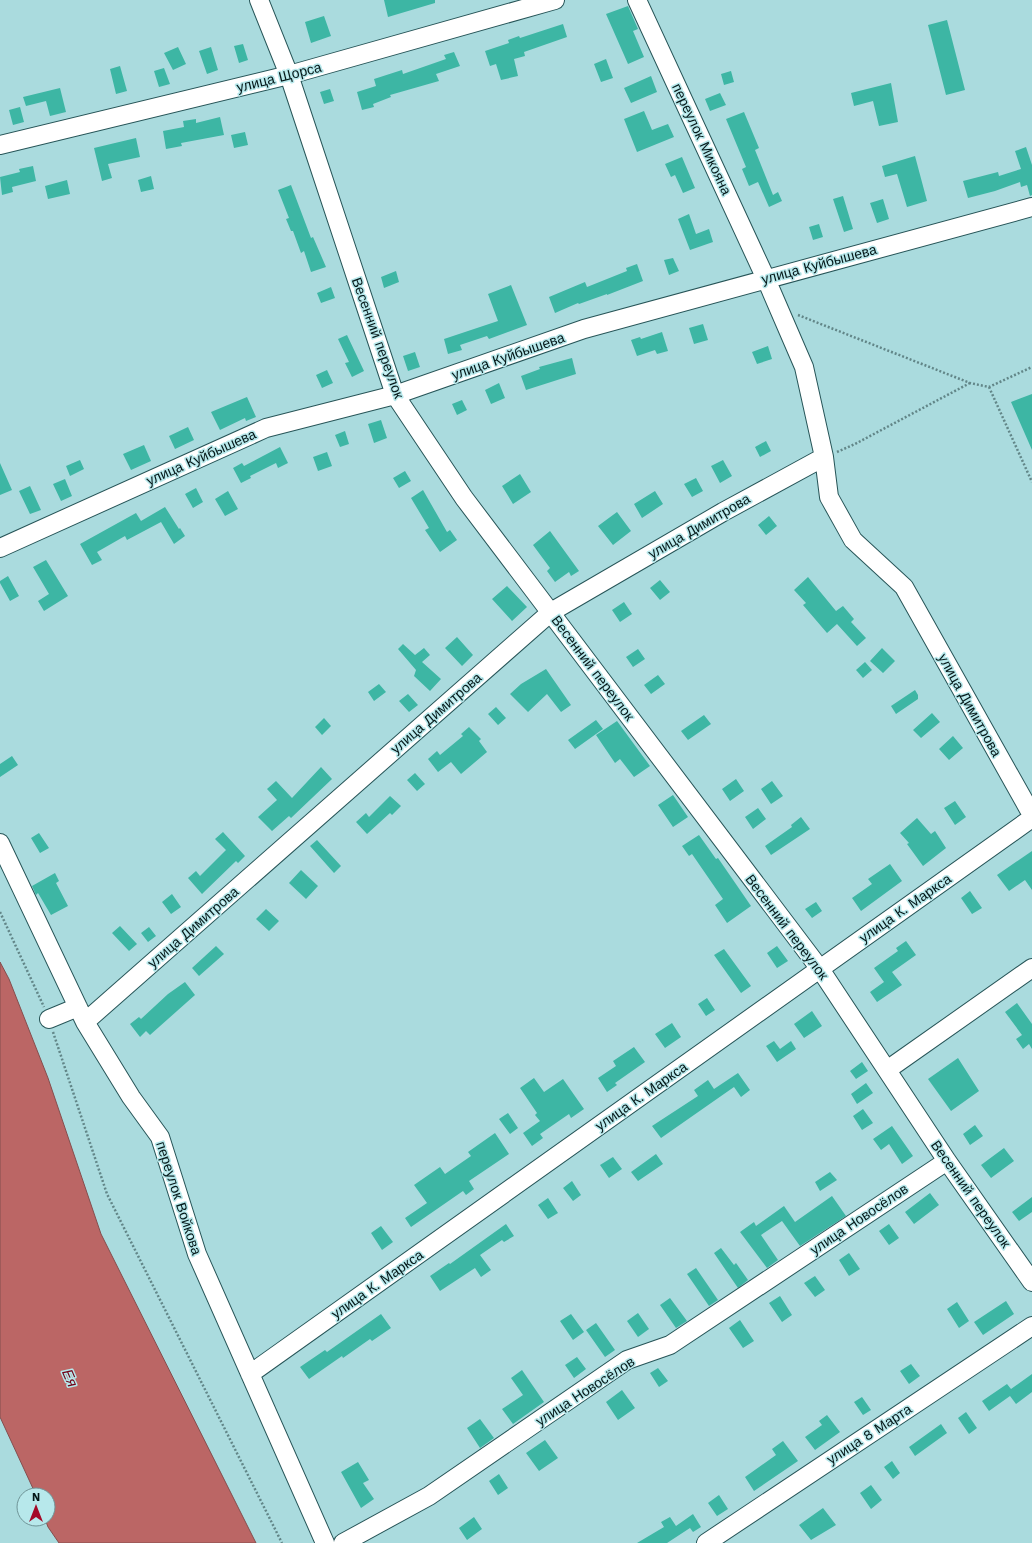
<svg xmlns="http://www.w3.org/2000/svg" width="1032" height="1543" viewBox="0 0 1032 1543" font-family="'Work Sans',sans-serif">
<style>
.water{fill:#bb6665;stroke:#844e4e}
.building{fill:#3db6a4}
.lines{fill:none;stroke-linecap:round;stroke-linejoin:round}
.minor-casing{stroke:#275558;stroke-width:20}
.path{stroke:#628688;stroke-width:2.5;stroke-dasharray:2 2;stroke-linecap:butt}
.minor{stroke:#fff;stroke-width:18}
.labels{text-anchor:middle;stroke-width:3;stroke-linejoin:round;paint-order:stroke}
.street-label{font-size:14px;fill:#041718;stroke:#b7e8eb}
.water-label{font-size:15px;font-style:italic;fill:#720217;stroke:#b7e8eb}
</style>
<rect width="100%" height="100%" fill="#aadbde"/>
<path class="water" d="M0,962L9,979L48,1078L101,1234L256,1543H59L48,1527L45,1519H48V1495H36L0,1417Z"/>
<path class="building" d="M384,0H435V3L388,17Z
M628,6L638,29L633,31L644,57L628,64L606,14Z
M324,16L331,36L311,43L305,22Z
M947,20L965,90L946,95L928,25Z
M563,24L567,37L524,52L525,56L514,59L518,76L501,80L496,64L490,66L485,51L509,43L508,40L519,36L520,38Z
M243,44L248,60L239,63L234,46Z
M178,47L186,64L173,70L164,53Z
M211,47L218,70L207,74L199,51Z
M454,52L460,66L436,74L439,81L390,95L391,97L373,104L374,107L362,110L357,92L376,86L374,79L402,70L403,74L446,59L444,55Z
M606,59L613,78L601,82L594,64Z
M120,66L127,91L116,94L110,69Z
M164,68L170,84L159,87L154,71Z
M731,71L734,82L724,85L721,74Z
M651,76L657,92L631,103L624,88Z
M891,83L898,122L879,126L873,101L854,106L851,93Z
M60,88L66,112L50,116L46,101L26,106L23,97Z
M330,89L334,101L324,104L320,92Z
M720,93L726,105L710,111L705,99Z
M20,107L24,122L13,125L9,110Z
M644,111L652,130L668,124L674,137L637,152L624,119Z
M744,112L759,148L755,150L773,195L778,192L782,201L769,207L758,182L749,186L742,169L746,167L726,119Z
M220,117L224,135L181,143L182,146L166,149L163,131L184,127L183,121L196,119V123Z
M245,132L248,145L234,148L231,135Z
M136,138L140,157L108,164L112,178L102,181L94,148Z
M1026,147L1032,165V195L1030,196L1027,185L1021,187L1020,182L995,191L968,198L963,181L998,172L999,176L1021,169L1015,151Z
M915,156L927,201L907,207L897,174L885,177L882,166Z
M682,157L695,188L683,193L675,175L671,177L665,164Z
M33,166L36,181L12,187L13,192L2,195L0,177L20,172L19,169Z
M151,176L154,189L141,192L138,180Z
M67,180L70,194L48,199L45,186Z
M291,185L311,238L313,237L326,267L311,272L304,251L301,253L293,231H291L286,219L289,218L278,190Z
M843,196L853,229L844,232L833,199Z
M883,199L889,219L877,223L870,203Z
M689,214L696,234L709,229L713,242L690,250L678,219Z
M819,224L823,237L813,240L809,227Z
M673,258L679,271L669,275L664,260Z
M637,264L643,281L607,295V294L579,304L578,303L555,313L549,297L585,282L587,287L627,271L626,268Z
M396,271L399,282L384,288L381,277Z
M511,285L527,325L489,339L487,336L460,345L462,350L448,354L444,339L498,321L488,294Z
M331,287L335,298L321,303L317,293Z
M703,324L708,340L694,344L689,328Z
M662,332L668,351L657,354L655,350L637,356L631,340L640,337L641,339Z
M347,335L364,371L352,377L345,363L349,362L338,339Z
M768,346L772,359L757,364L752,352Z
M415,352L420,367L408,371L403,356Z
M572,358L576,374L526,390L521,376L540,369L539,367Z
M327,370L333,383L322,388L316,375Z
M499,383L505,398L491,404L485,390Z
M1032,394V450L1011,402Z
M247,397L256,417L246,421L245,418L220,430L211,412Z
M462,400L467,410L457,415L452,404Z
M381,420L387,438L374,443L368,424Z
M188,427L194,440L175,449L169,436Z
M345,431L349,444L340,447L335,435Z
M766,441L771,451L760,457L755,447Z
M144,445L151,461L131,470L123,454Z
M280,447L288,463L278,468L276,463L250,476L251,478L241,483L233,468L242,463L244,466Z
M327,452L332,466L318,471L313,457Z
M80,460L84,469L70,476L66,466Z
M723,460L732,476L720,483L711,466Z
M0,463L12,490L0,495Z
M405,471L411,481L399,488L393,478Z
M520,474L531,492L513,504L502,486Z
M696,478L703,491L692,497L684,484Z
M65,479L72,496L61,501L53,484Z
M30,486L41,510L30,514L19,491Z
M196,488L203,502L193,508L185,494Z
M423,490L447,532L450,530L457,540L440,552L425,530L429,528L411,498Z
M228,491L238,509L225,516L215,499Z
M655,491L663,504L642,518L634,504Z
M165,507L179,529L180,528L185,536L174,544L161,522L127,540L125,536L97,552L102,560L92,565L80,544L136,513L141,521Z
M617,512L631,531L613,545L598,526Z
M769,516L777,526L766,535L758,525Z
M550,531L579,571L571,576L569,572L555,582L547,571L550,568L533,545Z
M46,560L68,596L44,611L38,601L49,594L33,567Z
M8,576L19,596L10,601L0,583V581Z
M808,577L836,611L843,606L854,619L851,622L866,638L857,646L837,624L827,633L803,605L806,603L794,590Z
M660,580L670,592L660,600L650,588Z
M507,586L527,607L512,621L492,599Z
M624,602L632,614L620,622L612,610Z
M457,637L473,655L462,666L445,648Z
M403,644L415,655L424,648L430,655L422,662L441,679L430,691L414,676L416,670L398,649Z
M882,648L895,661L883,673L870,661Z
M638,649L645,659L633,667L626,657Z
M865,662L872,670L863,678L856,670Z
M546,669L571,705L561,712L547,694L528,712L510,694L521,684Z
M658,675L665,684L651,694L644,685Z
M379,684L386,692L374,701L368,692Z
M915,690L918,695V699L896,714L891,706Z
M408,694L418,705L409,712L399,701Z
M496,707L506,718L498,725L488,714Z
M932,713L940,722L921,738L913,730Z
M704,715L711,724L688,740L681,731Z
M324,718L331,726L322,735L315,727Z
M596,720L603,729L575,749L568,740Z
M617,721L650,766L634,777L620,759L615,763L596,735Z
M469,727L481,739L479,741L487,752L461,774L451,762L438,772L428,759L437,751L440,755L463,736L461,734Z
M953,736L963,748L949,760L939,749Z
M12,756L18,765L0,777V764Z
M321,767L332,779L291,818L289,816L272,831L258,817L277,800L267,789L276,781L292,798Z
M415,773L425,784L417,791L407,780Z
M736,779L744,791L730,801L722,789Z
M772,781L783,796L771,804L761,789Z
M673,795L688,817L673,827L658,805Z
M390,796L401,806L392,815L390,813L367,834L356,822L366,813L369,817Z
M955,801L966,817L955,825L944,808Z
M758,808L766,819L753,829L745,817Z
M801,817L810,829L771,855L765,846L792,827L791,825Z
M917,818L931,834L935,831L946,848L923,866L907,844L909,843L900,833Z
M223,832L245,856L238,863L236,861L202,894L188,878L196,871L200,876L226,850L215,839Z
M39,833L49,848L40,853L31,838Z
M699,835L716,859L718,858L751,906L727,923L715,905L723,899L692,854L689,856L682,846Z
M317,840L341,866L334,873L310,846Z
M1032,851V890L1025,880L1009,891L997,875Z
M890,864L902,881L861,911L852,898L872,884L868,879Z
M301,870L318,886L306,899L289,883Z
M55,873L59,881L56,883L68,906L51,915L38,893L36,895L32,886Z
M970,891L982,908L972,914L961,898Z
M172,894L181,907L171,914L162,902Z
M816,902L822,911L812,918L805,909Z
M266,909L279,921L269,931L256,919Z
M120,926L137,944L129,951L112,933Z
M149,927L156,936L148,942L141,933Z
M906,941L916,955L892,972L902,985L877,1002L870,992L884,982L874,968L898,951L896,948Z
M216,946L224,954L199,976L192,968Z
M777,946L788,961L777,968L767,953Z
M724,949L751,986L741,993L714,955Z
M185,982L195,995L150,1035L146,1031L140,1037L130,1024L139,1017L141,1019L168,994Z
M707,998L715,1010L706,1016L698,1004Z
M1017,1003L1032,1024V1049L1029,1044L1023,1049L1016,1039L1022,1035L1005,1012Z
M812,1011L822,1026L804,1038L794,1024Z
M672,1023L681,1037L665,1048L655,1034Z
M774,1041L780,1049L791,1041L796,1049L777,1062L766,1046Z
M634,1047L645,1062L615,1083L617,1085L607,1092L598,1078L616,1066L613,1061Z
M958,1058L979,1091L951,1111L928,1079Z
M862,1062L868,1071L856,1079L850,1071Z
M738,1073L750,1090L741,1097L734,1087L661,1138L652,1126L698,1096L694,1090L708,1080L714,1089Z
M534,1078L544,1092L563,1079L584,1109L571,1118L569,1114L540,1134L543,1138L532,1146L523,1133L540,1121L535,1115L537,1113L520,1088Z
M866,1083L873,1093L857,1104L851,1094Z
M863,1109L873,1123L862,1130L853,1116Z
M508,1113L518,1128L510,1134L499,1119Z
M975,1125L983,1136L970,1145L963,1134Z
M892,1126L913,1156L902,1164L889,1144L881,1150L873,1139Z
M495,1133L509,1154L469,1181L474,1189L466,1195L463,1191L411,1227L405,1218L427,1203L414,1185L440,1167L445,1174L471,1156L468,1152Z
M1004,1148L1014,1161L991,1178L981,1165Z
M656,1154L663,1164L638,1181L631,1172Z
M613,1157L622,1169L609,1178L600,1165Z
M830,1172L837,1180L820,1191L815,1182Z
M572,1181L581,1195L573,1201L563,1188Z
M930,1193L939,1205L914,1224L905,1212Z
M832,1196L846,1216L800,1246L782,1221L761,1235L778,1260L767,1268L740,1232L754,1222L756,1226L784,1206L795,1222Z
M1032,1197V1212L1019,1221L1012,1212Z
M548,1198L558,1213L548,1219L538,1205Z
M506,1224L514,1236L504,1242L502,1240L480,1255L491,1270L481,1277L475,1268L440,1291L430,1276L449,1263L450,1264Z
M889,1224L899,1238L889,1245L879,1231Z
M381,1226L393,1242L382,1250L371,1233Z
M721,1248L734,1265L736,1263L748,1280L738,1288L714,1253Z
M849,1253L860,1269L849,1276L839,1260Z
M696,1268L718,1300L709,1306L687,1274Z
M815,1276L825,1290L815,1297L804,1283Z
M780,1296L792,1315L782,1322L769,1303Z
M670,1298L687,1321L676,1328L660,1305Z
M1006,1301L1014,1314L983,1335L974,1322Z
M957,1302L969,1321L959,1328L947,1309Z
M638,1313L649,1329L638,1337L627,1321Z
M381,1314L391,1328L372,1341L370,1339L343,1358L342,1356L309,1379L300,1367L325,1350L327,1352Z
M571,1314L584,1332L573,1340L560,1321Z
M740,1320L754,1341L743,1348L729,1328Z
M596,1323L615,1350L605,1357L586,1330Z
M577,1357L586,1369L574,1378L565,1365Z
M911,1364L920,1376L909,1384L900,1371Z
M658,1368L668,1381L659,1387L650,1373Z
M522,1370L544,1402L513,1424L502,1409L523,1395L511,1378Z
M1032,1374V1392L1016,1404L1010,1396L989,1411L982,1401L1007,1384L1011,1389Z
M622,1390L635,1408L618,1420L606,1402Z
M862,1397L871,1410L863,1415L854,1402Z
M966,1412L977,1428L969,1434L958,1418Z
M827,1415L840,1432L815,1450L805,1437L822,1425L819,1421Z
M480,1419L494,1438L480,1448L467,1428Z
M941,1424L947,1433L915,1456L909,1447Z
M545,1440L558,1458L539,1471L526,1453Z
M783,1441L798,1461L754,1491L745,1477L776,1455L772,1449Z
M892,1461L900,1473L893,1479L884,1467Z
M358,1462L369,1480L363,1483L374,1499L361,1508L341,1472Z
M499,1474L508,1488L498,1495L489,1481Z
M871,1485L882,1500L871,1509L860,1493Z
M719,1495L728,1509L717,1516L708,1503Z
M823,1508L836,1525L811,1540L799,1525Z
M693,1514L701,1527L693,1532L690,1528L667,1543H637L664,1527L661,1522L670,1517L676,1526Z
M474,1517L482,1529L467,1540L459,1528Z"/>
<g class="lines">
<defs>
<path id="minor" d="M259,0L289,75L395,395L464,498L820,969L947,1161L1032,1282
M637,0L766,279L804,367L824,457L829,497L853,540L904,587L1032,815
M0,145L289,75L555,0
M0,548L266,428L395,395L584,329L1032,207
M0,843L85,1022L131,1097L160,1137L197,1254L325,1543
M49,1019L78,1007
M85,1022L551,612L723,512L824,457
M887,1070L1032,968
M250,1374L1032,818
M343,1543L429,1496L627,1360L670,1345L947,1161
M706,1543L1032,1326"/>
</defs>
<use href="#minor" class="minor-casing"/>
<path class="path" d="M798,315L970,383L989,387L1032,367
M989,387L1032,482
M837,452L855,444L970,383
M0,912L44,1007
M53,1032L107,1194L282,1543"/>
<use href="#minor" class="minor"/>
</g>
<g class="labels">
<g class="street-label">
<text transform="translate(279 77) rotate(-14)" y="5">улица Щорса</text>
<text transform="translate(702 139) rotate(65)" y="5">переулок Микояна</text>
<text transform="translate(819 264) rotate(-15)" y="5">улица Куйбышева</text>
<text transform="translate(378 338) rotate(70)" y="5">Весенний переулок</text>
<text transform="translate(508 356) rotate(-19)" y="5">улица Куйбышева</text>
<text transform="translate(201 457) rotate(-24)" y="5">улица Куйбышева</text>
<text transform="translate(699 526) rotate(-30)" y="5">улица Димитрова</text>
<text transform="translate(593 668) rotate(53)" y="5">Весенний переулок</text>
<text transform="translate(970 705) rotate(61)" y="5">улица Димитрова</text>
<text transform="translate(436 713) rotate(-41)" y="5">улица Димитрова</text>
<text transform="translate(905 908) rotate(-35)" y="5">улица К. Маркса</text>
<text transform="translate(193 927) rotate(-41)" y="5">улица Димитрова</text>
<text transform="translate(787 927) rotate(53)" y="5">Весенний переулок</text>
<text transform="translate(641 1096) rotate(-35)" y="5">улица К. Маркса</text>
<text transform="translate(971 1194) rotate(55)" y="5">Весенний переулок</text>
<text transform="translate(179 1198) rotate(72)" y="5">переулок Войкова</text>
<text transform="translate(859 1219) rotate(-34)" y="5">улица Новосёлов</text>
<text transform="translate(377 1284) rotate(-35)" y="5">улица К. Маркса</text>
<text transform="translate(585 1391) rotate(-33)" y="5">улица Новосёлов</text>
<text transform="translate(869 1434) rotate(-33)" y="5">улица 8 Марта</text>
</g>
<g class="water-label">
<text transform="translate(70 1378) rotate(67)" y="5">Ея</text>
</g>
</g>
<g transform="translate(36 1507)"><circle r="19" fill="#b7e8eb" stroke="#6f9497"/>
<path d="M0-3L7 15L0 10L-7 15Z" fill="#a40927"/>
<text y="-6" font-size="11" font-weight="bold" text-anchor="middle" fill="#041718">N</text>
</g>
</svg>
